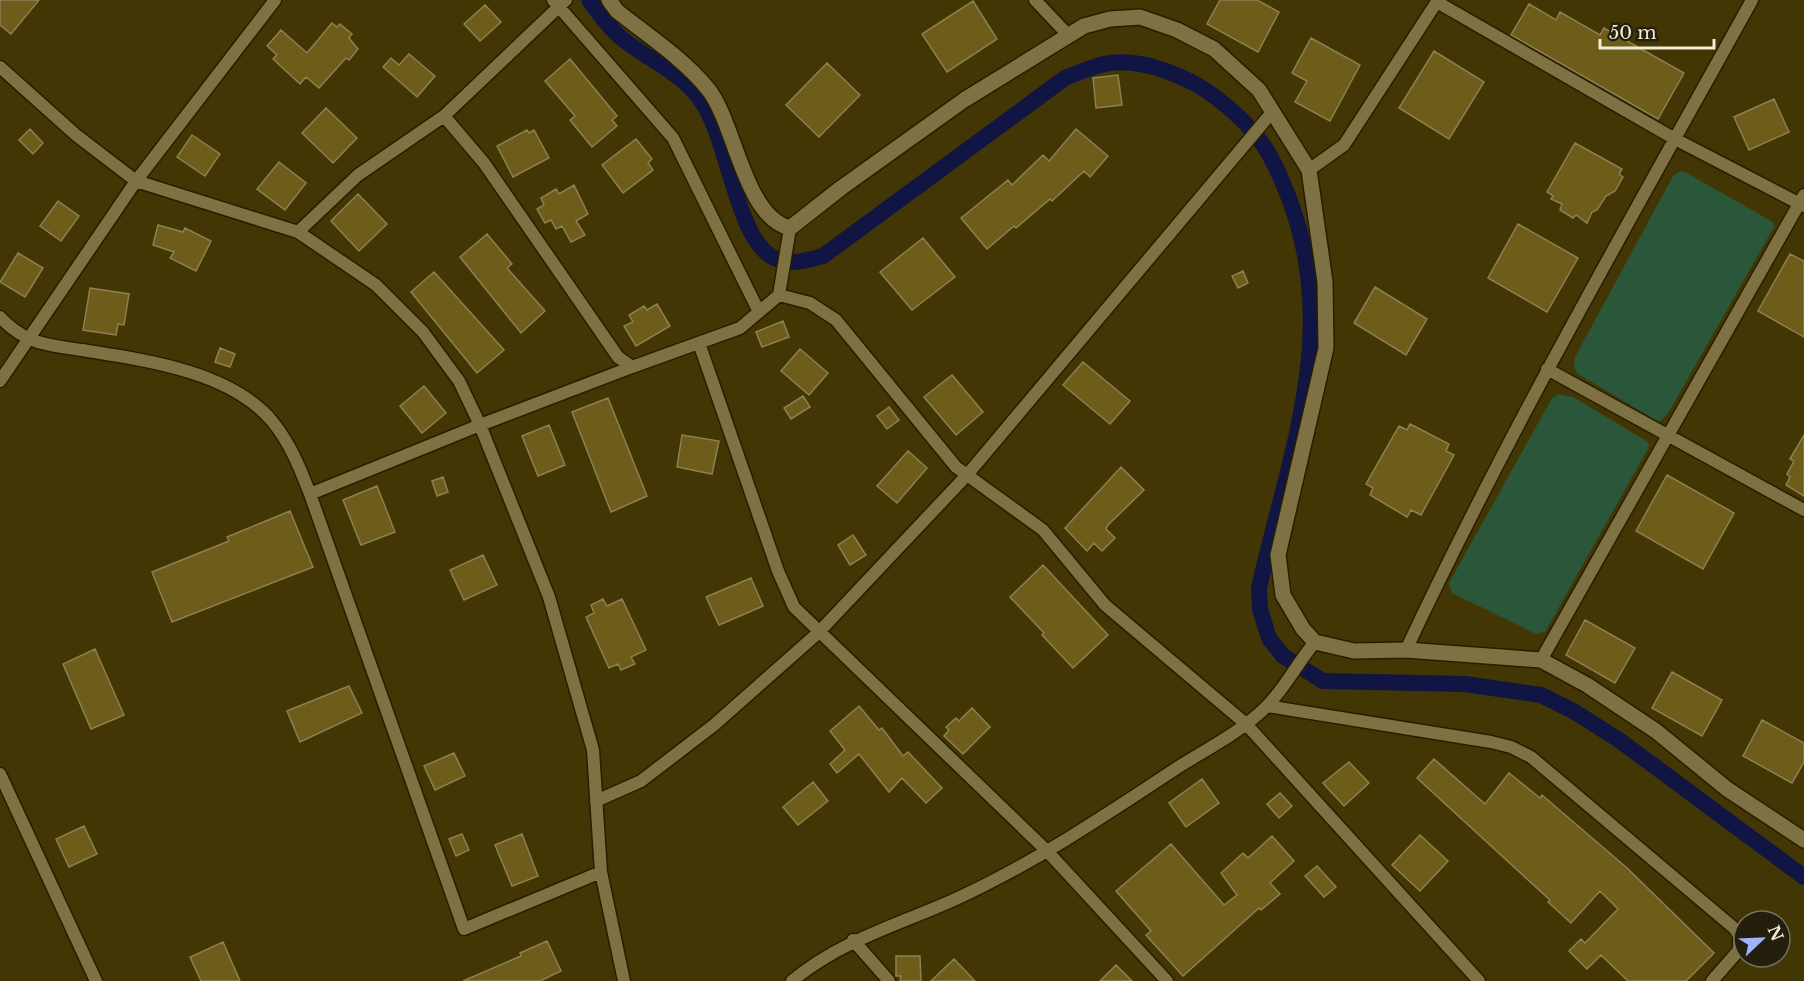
<svg xmlns="http://www.w3.org/2000/svg" width="1804" height="981" viewBox="0 0 1804 981" font-family="'Libre Baskerville',serif">
<style>
.green{fill:#2a5639}
.lines{fill:none;stroke-linecap:round;stroke-linejoin:round}
.canal{stroke:#111543;stroke-width:16}
.building{fill:#6e5c1b;stroke:#8d8052;stroke-width:1.5}
.minor-casing{stroke:#271e00;stroke-width:15}
.tertiary-casing{stroke:#271e00;stroke-width:18}
.minor{stroke:#7e7144;stroke-width:12}
.tertiary{stroke:#7e7144;stroke-width:15}
</style>
<rect width="100%" height="100%" fill="#433605"/>
<path class="green" d="M1679,172H1685L1773,222L1774,227L1667,415L1659,422L1578,374L1574,368L1575,357L1673,176Z
M1559,394L1573,397L1648,442L1649,447L1545,632L1536,634L1452,593L1449,583L1552,398Z"/>
<g class="lines">
<path class="canal" d="M589,0C599,14 612,31 625,41C650,60 682,74 700,99C729,138 735,238 774,258C790,266 807,260 823,256L1065,78C1078,73 1091,67 1104,64C1140,56 1190,77 1218,99C1259,131 1272,153 1290,201C1340,335 1288,457 1259,588L1260,609L1269,638L1283,656L1323,681L1465,684L1541,695L1575,712L1619,740L1804,877"/>
</g>
<path class="building" d="M0,0H39L11,34L0,25Z
M1220,0H1257L1279,12L1258,52L1207,24Z
M973,1L997,39L947,72L922,34Z
M1529,4L1556,20L1560,12L1600,35L1604,28L1684,73L1658,119L1511,35Z
M485,5L501,22L480,41L464,24Z
M332,23L337,27L340,24L352,34L349,38L358,49L349,60L346,58L319,88L306,77L300,84L273,59L277,55L267,46L281,30L307,53Z
M1311,38L1360,65L1330,121L1295,102L1307,81L1292,73Z
M1434,51L1484,82L1449,139L1399,108Z
M409,54L435,76L417,97L383,67L391,58L399,65Z
M570,59L617,116L612,120L617,126L592,147L570,120L575,116L545,81Z
M827,63L860,95L819,137L786,105Z
M1118,75L1122,105L1096,108L1093,78Z
M1774,99L1789,132L1749,150L1734,117Z
M326,108L357,138L333,163L302,133Z
M30,129L43,143L33,154L19,140Z
M1076,129L1108,156L1090,177L1084,171L1052,201L1050,199L1016,228L1014,226L987,249L961,218L1008,180L1012,185L1043,155L1049,161Z
M527,130L529,133L534,130L549,158L513,177L497,146Z
M192,135L220,154L205,176L177,157Z
M636,139L652,159L648,163L653,170L623,193L602,165Z
M1575,143L1622,169L1619,174L1623,177L1615,191L1606,196L1597,210L1592,212L1587,223L1576,215L1573,218L1560,210L1562,204L1551,199L1553,196L1547,192Z
M279,162L306,183L285,210L257,189Z
M574,185L588,214L576,221L585,235L571,242L562,226L556,229L551,220L545,223L537,209L544,205L541,198L556,189L559,194Z
M358,194L387,224L359,251L331,221Z
M58,201L79,216L61,241L40,226Z
M1518,224L1578,258L1547,312L1488,278Z
M158,225L183,232L185,228L211,241L196,271L170,258L174,252L153,245Z
M487,234L512,264L507,268L545,311L521,333L460,257Z
M923,238L955,277L912,310L880,272Z
M18,253L43,268L25,297L0,282Z
M1790,254L1804,261V337L1758,311Z
M1243,271L1248,283L1238,288L1232,276Z
M434,272L504,350L477,373L411,292Z
M1375,287L1427,319L1406,355L1354,323Z
M90,288L129,294L124,325L118,324L116,335L83,330Z
M657,304L670,326L636,346L624,326L633,322L629,315L644,306L647,310Z
M783,321L789,337L762,347L756,332Z
M220,348L235,354L230,367L215,362Z
M800,349L828,373L809,395L781,371Z
M1083,362L1130,401L1110,424L1063,385Z
M952,375L983,412L956,435L924,397Z
M424,386L446,413L422,433L400,406Z
M803,396L810,407L791,419L784,408Z
M608,398L647,496L611,512L572,412Z
M889,407L899,420L887,429L877,416Z
M1410,424L1449,444L1446,451L1454,455L1421,515L1411,510L1407,517L1370,495L1373,488L1366,484L1399,426L1407,430Z
M549,425L565,465L538,476L522,436Z
M682,435L719,441L712,474L677,467Z
M1804,435V496L1786,485L1790,477L1787,474L1794,461L1790,459Z
M908,451L927,468L897,503L877,486Z
M1121,467L1144,490L1108,525L1106,529L1115,538L1102,551L1094,543L1087,551L1065,528Z
M1667,475L1734,513L1703,569L1636,531Z
M443,477L448,492L437,496L432,481Z
M377,486L395,532L361,545L343,500Z
M290,511L313,567L172,622L152,572L229,541L227,537Z
M853,535L866,555L850,565L838,545Z
M483,555L497,585L464,600L450,570Z
M1043,565L1108,635L1073,668L1042,635L1044,633L1010,597Z
M751,578L763,606L719,625L706,597Z
M603,599L607,606L622,599L646,650L631,657L635,664L621,670L618,664L609,668L586,617L594,613L591,605Z
M1585,620L1635,648L1615,683L1566,655Z
M95,649L124,715L91,729L63,664Z
M1672,672L1722,700L1702,736L1652,708Z
M349,686L362,713L300,742L287,711Z
M859,706L879,730L882,728L903,756L908,752L942,788L926,803L902,778L889,792L859,754L837,773L830,764L845,750L830,731Z
M972,708L990,727L963,754L944,736L949,730L946,727L956,718L959,721Z
M1762,720L1804,743V762L1792,783L1743,756Z
M454,753L465,776L435,790L424,766Z
M1434,759L1485,804L1509,773L1540,798L1542,795L1627,868L1714,953L1686,981H1628L1601,955L1587,969L1569,951L1581,939L1585,943L1618,909L1600,891L1571,923L1548,902L1550,900L1417,778Z
M1349,762L1369,783L1344,806L1323,783Z
M1202,779L1219,803L1186,827L1169,803Z
M813,782L828,801L798,825L783,807Z
M1280,793L1292,806L1279,818L1267,804Z
M84,826L97,854L69,867L56,839Z
M462,834L469,850L456,856L449,839Z
M522,834L538,876L512,886L495,845Z
M1420,835L1448,861L1420,891L1392,865Z
M1272,836L1294,861L1270,883L1280,894L1261,910L1259,908L1183,976L1146,935L1151,931L1116,891L1171,844L1224,905L1237,895L1221,873L1243,853L1248,858Z
M1317,866L1336,887L1324,897L1305,876Z
M547,941L561,971L540,981H463L521,956L520,953Z
M223,942L240,981H201L190,957Z
M896,956H920L921,981H900L901,976H896Z
M954,959L975,981H931Z
M1116,965L1132,981H1100Z"/>
<g class="lines">
<defs>
<path id="minor" d="M553,0L673,138L759,312
M1035,0L1068,35
M1437,2L1675,139L1804,206
M0,67L76,135L136,181L298,232L376,285L423,332L459,381L480,425L549,597L593,750L601,872L624,981
M444,116L484,163L618,357L632,367L740,328L779,295L790,228
M1309,170L1344,145L1438,0
M298,232L358,175L444,116L566,0
M779,295L810,303L836,320L956,467L1043,530L1105,605L1246,724L1479,981
M0,317C25,344 47,345 82,350C144,360 230,371 272,421C290,443 300,468 310,494L464,929L601,872
M699,343L778,571L794,607L1047,851L1167,981
M1547,369L1804,510
M0,381L136,181L275,0
M310,494L480,425L632,367
M1406,650C1510,428 1633,215 1752,0
M1541,660L1804,195
M1267,706L1491,742L1511,747L1531,757L1734,928L1739,935V950L1712,981
M0,774L96,981
M596,801L641,781L714,725L818,633L967,475L1273,111
M853,940L889,981
M792,981C843,939 899,925 958,898C1036,862 1109,813 1180,766C1209,748 1242,731 1266,707C1285,688 1298,662 1315,642"/>
<path id="tertiary" d="M609,0L617,11C647,35 684,59 708,89C735,122 744,217 790,228L841,188L964,100L1084,26L1110,19L1140,17L1177,30L1214,49L1259,90L1309,170L1325,282L1326,348L1278,555L1283,595L1303,629L1315,642L1354,651L1406,650L1541,660L1587,685L1656,731L1727,789L1804,840"/>
</defs>
<use href="#minor" class="minor-casing"/>
<use href="#tertiary" class="tertiary-casing"/>
<use href="#minor" class="minor"/>
<use href="#tertiary" class="tertiary"/>
</g>
<g transform="translate(1762 939) rotate(67)"><circle r="28" fill="#241f0c" stroke="#76715c" stroke-width="1.5"/>
<path d="M0-4.5L10 22L0 15L-10 22Z" fill="#a1b2fd"/>
<text y="-9" font-size="16" font-weight="bold" text-anchor="middle" fill="#f2ebd3">N</text>
</g>
<path d="M1600 39v9h114v-9" fill="none" stroke="#f2ebd3" stroke-width="3"/>
<text x="1609" y="39" font-size="18" fill="#f2ebd3" stroke="#241f0c" stroke-width="4.5" paint-order="stroke">50 m</text>
</svg>
